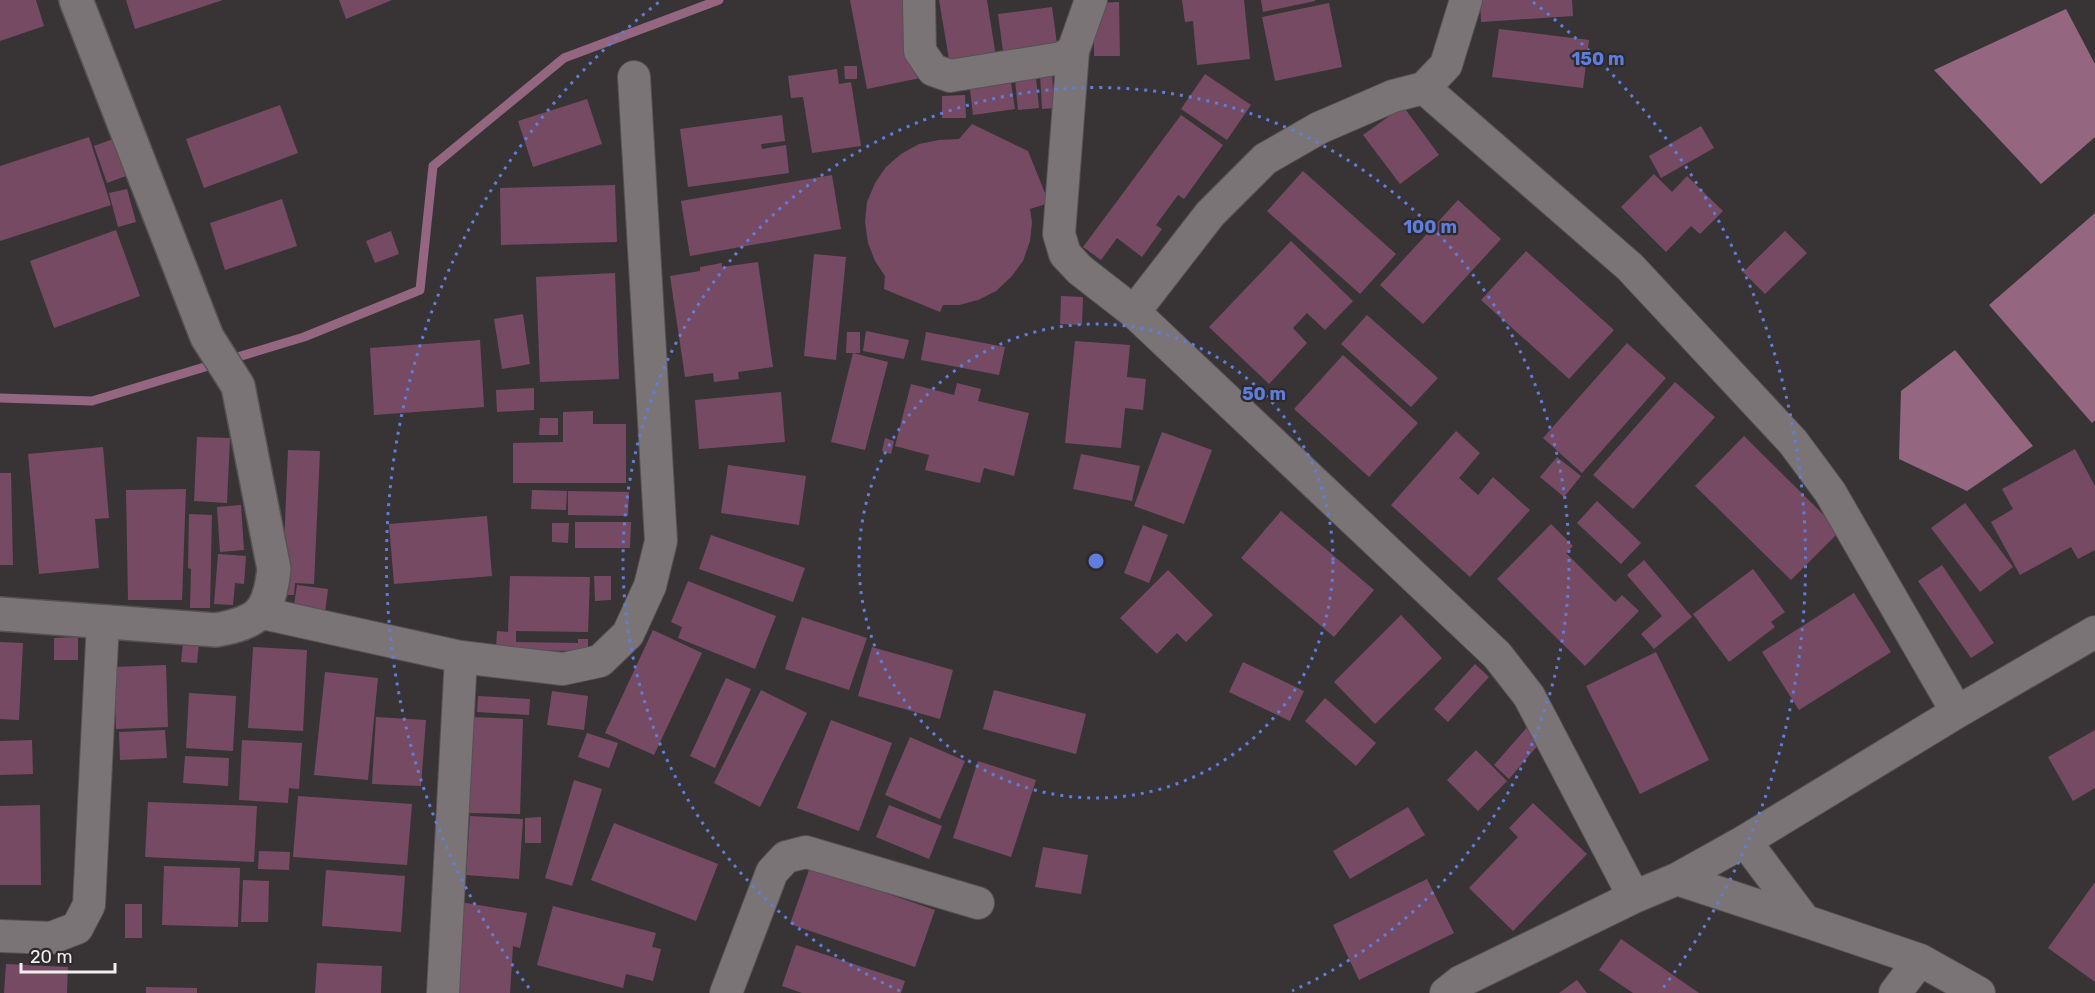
<svg xmlns="http://www.w3.org/2000/svg" width="2095" height="993" viewBox="0 0 2095 993" font-family="Rubik,sans-serif">
<style>
.water{fill:#946680}
.lines{fill:none;stroke-linecap:round;stroke-linejoin:round}
.stream{stroke:#946680;stroke-width:9}
.building{fill:#774a63}
.street-casing{stroke:#565254;stroke-width:34}
.secondary-casing{stroke:#565254;stroke-width:36}
.street{stroke:#7a7477;stroke-width:32}
.secondary{stroke:#7a7477;stroke-width:33}
.ring{fill:none;stroke:#5d7edf;stroke-width:3;stroke-dasharray:3 6}
.centre{fill:#5d7edf;stroke:#2e2a2c;stroke-width:3}
.ring-label{font-size:18px;text-anchor:middle;font-weight:bold;fill:#5d7edf;stroke:#2e2a2c;stroke-width:4.5;stroke-linejoin:round;paint-order:stroke}
</style>
<rect width="100%" height="100%" fill="#383436"/>
<path class="water" d="M2066,9L2095,64V137L2041,184L1934,70Z
M2095,213V420L2092,423L1989,305Z
M1955,350L2033,446L1967,491L1899,459L1901,391Z"/>
<g class="lines">
<path class="stream" d="M0,398L92,401L304,337L420,290L433,166L564,58L719,0"/>
</g>
<path class="building" d="M0,0H36L44,26L0,41Z
M126,0H223L135,29Z
M339,0H392L346,19Z
M850,0H905L920,78L867,89Z
M939,0H987L996,57L950,65Z
M1182,0H1244L1250,59L1197,65L1193,21L1185,22Z
M1261,0H1315V1L1263,12Z
M1480,0H1572L1573,16L1481,22Z
M1119,2L1120,56H1094V3Z
M1329,3L1342,67L1275,81L1262,17Z
M1052,7L1058,51L1004,59L998,14Z
M1499,29L1589,40L1583,88L1492,77Z
M844,66H857V79H845Z
M837,69L839,84L851,82L861,146L812,153L803,97L791,98L788,76Z
M1052,73L1054,108L1042,109L1040,74Z
M1205,74L1251,105L1227,140L1181,109Z
M1036,77L1039,108L1018,110L1015,79Z
M1011,83L1015,109L973,115L970,89Z
M965,95L966,118H942V96Z
M587,99L602,144L533,167L518,121Z
M280,105L298,153L204,188L186,139Z
M1403,106L1439,155L1400,184L1363,135Z
M782,115L785,141L761,144L762,149L786,145L789,173L688,187L680,129Z
M1181,115L1223,145L1184,199L1178,195L1156,225L1162,229L1142,257L1117,238L1101,260L1083,247Z
M972,124L1028,151L1049,203L1030,209L1032,222L1030,241L1023,261L1011,277L996,291L978,300L959,305H943L940,312L884,289L885,276L875,261L868,243L865,222L867,202L875,183L886,167L901,154L919,144L939,140L959,139Z
M1701,126L1714,148L1661,178L1649,156Z
M89,137L111,205L0,241V166Z
M113,139L126,176L107,183L94,146Z
M1303,171L1396,254L1360,294L1267,211Z
M1654,174L1672,192L1687,176L1723,211L1700,234L1691,226L1666,252L1621,207Z
M832,175L841,229L690,256L681,201Z
M615,185L617,242L501,245L500,188Z
M127,189L136,222L118,227L109,193Z
M282,199L297,246L225,270L210,223Z
M1458,200L1501,239L1423,324L1380,285Z
M116,230L140,296L54,328L30,261Z
M391,231L399,254L375,263L366,241Z
M1785,231L1807,253L1765,294L1743,272Z
M1291,241L1353,301L1325,330L1307,313L1293,328L1307,343L1269,384L1209,327Z
M1526,251L1614,330L1569,379L1481,300Z
M814,254L846,257L836,360L804,356Z
M758,262L773,367L738,372L739,379L714,382L713,373L685,377L670,276L700,271V267L722,263V267Z
M615,273L619,379L540,382L536,277Z
M1061,296L1083,297L1082,325L1060,324Z
M523,314L530,364L502,369L494,319Z
M1367,315L1438,378L1411,407L1341,344Z
M866,331L909,340L904,359L863,351Z
M847,332H860V353H846Z
M926,332L1005,347L999,375L921,360Z
M480,340L484,407L374,415L370,348Z
M1075,341L1130,345L1127,377L1146,379L1143,410L1125,408L1121,448L1065,443Z
M1627,343L1666,378L1582,473L1543,438Z
M853,353L888,362L865,450L831,442Z
M1343,355L1418,423L1369,477L1294,409Z
M1675,382L1715,417L1633,509L1593,475Z
M957,383L981,389L978,401L1029,413L1014,476L984,468L980,483L925,470L929,455L895,446L911,384L954,395Z
M534,388V410L497,412L496,390Z
M781,392L785,442L699,449L695,400Z
M593,411V424H626V483H513V443L563,442V412Z
M540,418H558V435H539Z
M1456,431L1480,453L1459,478L1478,495L1493,477L1530,510L1470,577L1391,505Z
M1162,432L1212,450L1184,524L1134,506Z
M1744,436L1840,531L1791,580L1695,486Z
M197,437L230,438L227,503L194,501Z
M885,438L894,441L891,454L882,451Z
M103,447L109,518L95,519L99,568L39,574L28,454Z
M2075,449L2095,486V550L2078,559L2071,547L2020,575L1991,522L2013,509L2002,489Z
M288,450L320,451L314,584L295,583L294,595H282Z
M1081,454L1140,466L1132,501L1073,489Z
M1557,457L1581,476L1564,497L1540,477Z
M728,465L806,476L799,525L721,513Z
M0,473H11L13,565H0Z
M186,489L182,600H128L126,490Z
M532,490L567,491L566,510L531,509Z
M568,491L629,492L628,516L568,515Z
M1597,501L1641,543L1621,564L1577,523Z
M1965,503L2013,567L1980,592L1931,528Z
M241,505L244,550L220,552L217,507Z
M1281,511L1374,590L1334,637L1241,558Z
M189,514L212,515L210,608H190L191,569L188,568Z
M487,516L492,576L394,584L389,524Z
M575,522H631L630,548H575Z
M552,523H569L568,543L552,542Z
M1551,524L1573,546L1566,553L1615,602L1622,595L1639,611L1585,666L1497,579Z
M1143,525L1168,535L1149,583L1124,573Z
M711,535L805,568L793,602L699,569Z
M218,554L246,556L244,584L235,583L233,605L214,604Z
M1644,560L1692,617L1654,649L1641,634L1662,616L1627,575Z
M1942,565L1994,643L1971,658L1918,581Z
M1753,569L1785,612L1771,622L1775,627L1729,662L1693,614Z
M1168,570L1213,615L1186,642L1177,633L1157,654L1120,618Z
M510,576L590,577L588,632L516,631V642L578,643V639H588V651L496,650L497,631L508,632Z
M594,576H611V600L595,601Z
M688,581L776,616L755,669L678,638L682,627L671,622Z
M297,585L328,589L325,613L293,612Z
M1854,593L1891,652L1799,710L1762,652Z
M1401,615L1442,658L1375,724L1334,682Z
M802,617L867,638L849,690L785,669Z
M653,630L702,653L654,755L605,733Z
M78,637V660H54V638Z
M0,642L23,643L19,720L0,719Z
M183,642L199,643L197,663L181,662Z
M253,647L307,650L303,731L248,728Z
M872,647L953,670L940,719L858,696Z
M1656,652L1709,760L1640,794L1586,686Z
M1243,662L1304,691L1290,721L1229,692Z
M1475,664L1489,677L1448,722L1434,709Z
M166,665L168,727L116,729L113,667Z
M325,672L378,678L368,780L314,775Z
M726,678L751,689L715,768L690,756Z
M761,690L807,713L760,807L714,783Z
M994,690L1086,714L1076,754L983,729Z
M552,691L588,696L584,730L547,725Z
M189,693L236,696L233,751L186,748Z
M478,696L530,699L529,715L477,712Z
M1325,698L1376,743L1356,766L1305,721Z
M376,717L426,720L421,786L372,784Z
M469,717L523,719L520,814L466,813Z
M831,720L892,743L859,831L797,808Z
M1529,725L1545,737L1509,779L1494,765Z
M165,730L167,758L120,760L119,732Z
M2095,730V788L2073,801L2048,757Z
M587,733L618,743L609,768L578,757Z
M910,737L965,761L940,819L885,795Z
M32,740L33,774L0,775V741Z
M242,740L302,743L299,789L289,788L288,803L239,800Z
M1476,750L1507,781L1478,811L1447,780Z
M185,756L229,758L228,786L183,783Z
M978,761L1036,780L1011,857L953,838Z
M574,780L602,789L572,886L545,878Z
M298,796L412,804L407,865L293,857Z
M148,802L257,806L254,862L145,857Z
M1533,803L1587,854L1513,931L1469,888L1518,837L1509,828Z
M40,805L41,885H0V806Z
M889,805L942,826L929,859L876,837Z
M1408,807L1425,835L1350,879L1333,851Z
M470,816L523,819L519,879L466,875Z
M541,817V843H525V818Z
M614,823L718,864L696,921L591,880Z
M1043,847L1088,855L1081,894L1035,887Z
M259,851L290,852L289,870L258,869Z
M164,866L240,868L238,927L162,925Z
M810,867L935,910L915,967L790,924Z
M326,870L405,876L401,932L322,926Z
M1427,879L1454,933L1359,980L1333,925Z
M243,880L269,881L268,922H241Z
M2095,882V982L2048,948Z
M460,902L527,913L520,948L513,946L510,993H456Z
M125,904H142V938H125Z
M553,906L656,933L652,947L661,949L653,981L626,974L623,988L537,965Z
M1621,939L1699,993H1633L1599,970Z
M796,945L905,981L901,993H802L782,986Z
M317,963L382,966L381,993H315Z
M6,964L68,967L67,993H4Z
M1577,980L1587,993H1559Z
M146,987L197,988V993H146Z"/>
<g class="lines">
<defs>
<path id="street" d="M919,0L920,51L933,70L950,76L1062,58L1073,51
M1091,0L1073,51L1059,234L1065,254L1080,270L1134,312L1497,655L1529,696L1634,897
M1424,88L1630,267L1793,442L1830,492L1957,712
M1134,312L1210,214L1265,159L1319,128L1393,96L1424,88L1446,65L1466,0
M262,613L461,657L563,669L600,661L628,634L650,586L661,541L634,77
M1745,841L1805,921L1920,960L1979,993
M1677,879L1805,921
M0,936L51,938L77,928L89,905L103,621
M443,993L461,657
M726,993L772,872L786,857L806,852L978,903
M1446,993L1460,982L1634,897L1677,879L1745,841L1957,712L2095,632
M1895,993L1920,960"/>
<path id="secondary" d="M0,614L216,630C259,622 269,613 274,569L238,386L207,337L76,0"/>
</defs>
<use href="#street" class="street-casing"/>
<use href="#secondary" class="secondary-casing"/>
<use href="#street" class="street"/>
<use href="#secondary" class="secondary"/>
</g>
<g class="ring">
<circle cx="1096" cy="561" r="237"/>
<path d="M900 991A473 473 0 1 1 1292 991"/>
<path d="M529 988A710 710 0 0 1 659 2M1533 2A710 710 0 0 1 1663 988"/>
</g>
<circle cx="1096" cy="561" r="9" class="centre"/>
<g class="ring-label">
<text x="1598" y="65">150 m</text>
<text x="1430" y="233">100 m</text>
<text x="1264" y="400">50 m</text>
</g>
<path d="M21 963v9h94v-9" fill="none" stroke="#f1eeef" stroke-width="3"/>
<text x="30" y="963" font-size="18" fill="#f1eeef" stroke="#2e2a2c" stroke-width="4.5" paint-order="stroke">20 m</text>
</svg>
